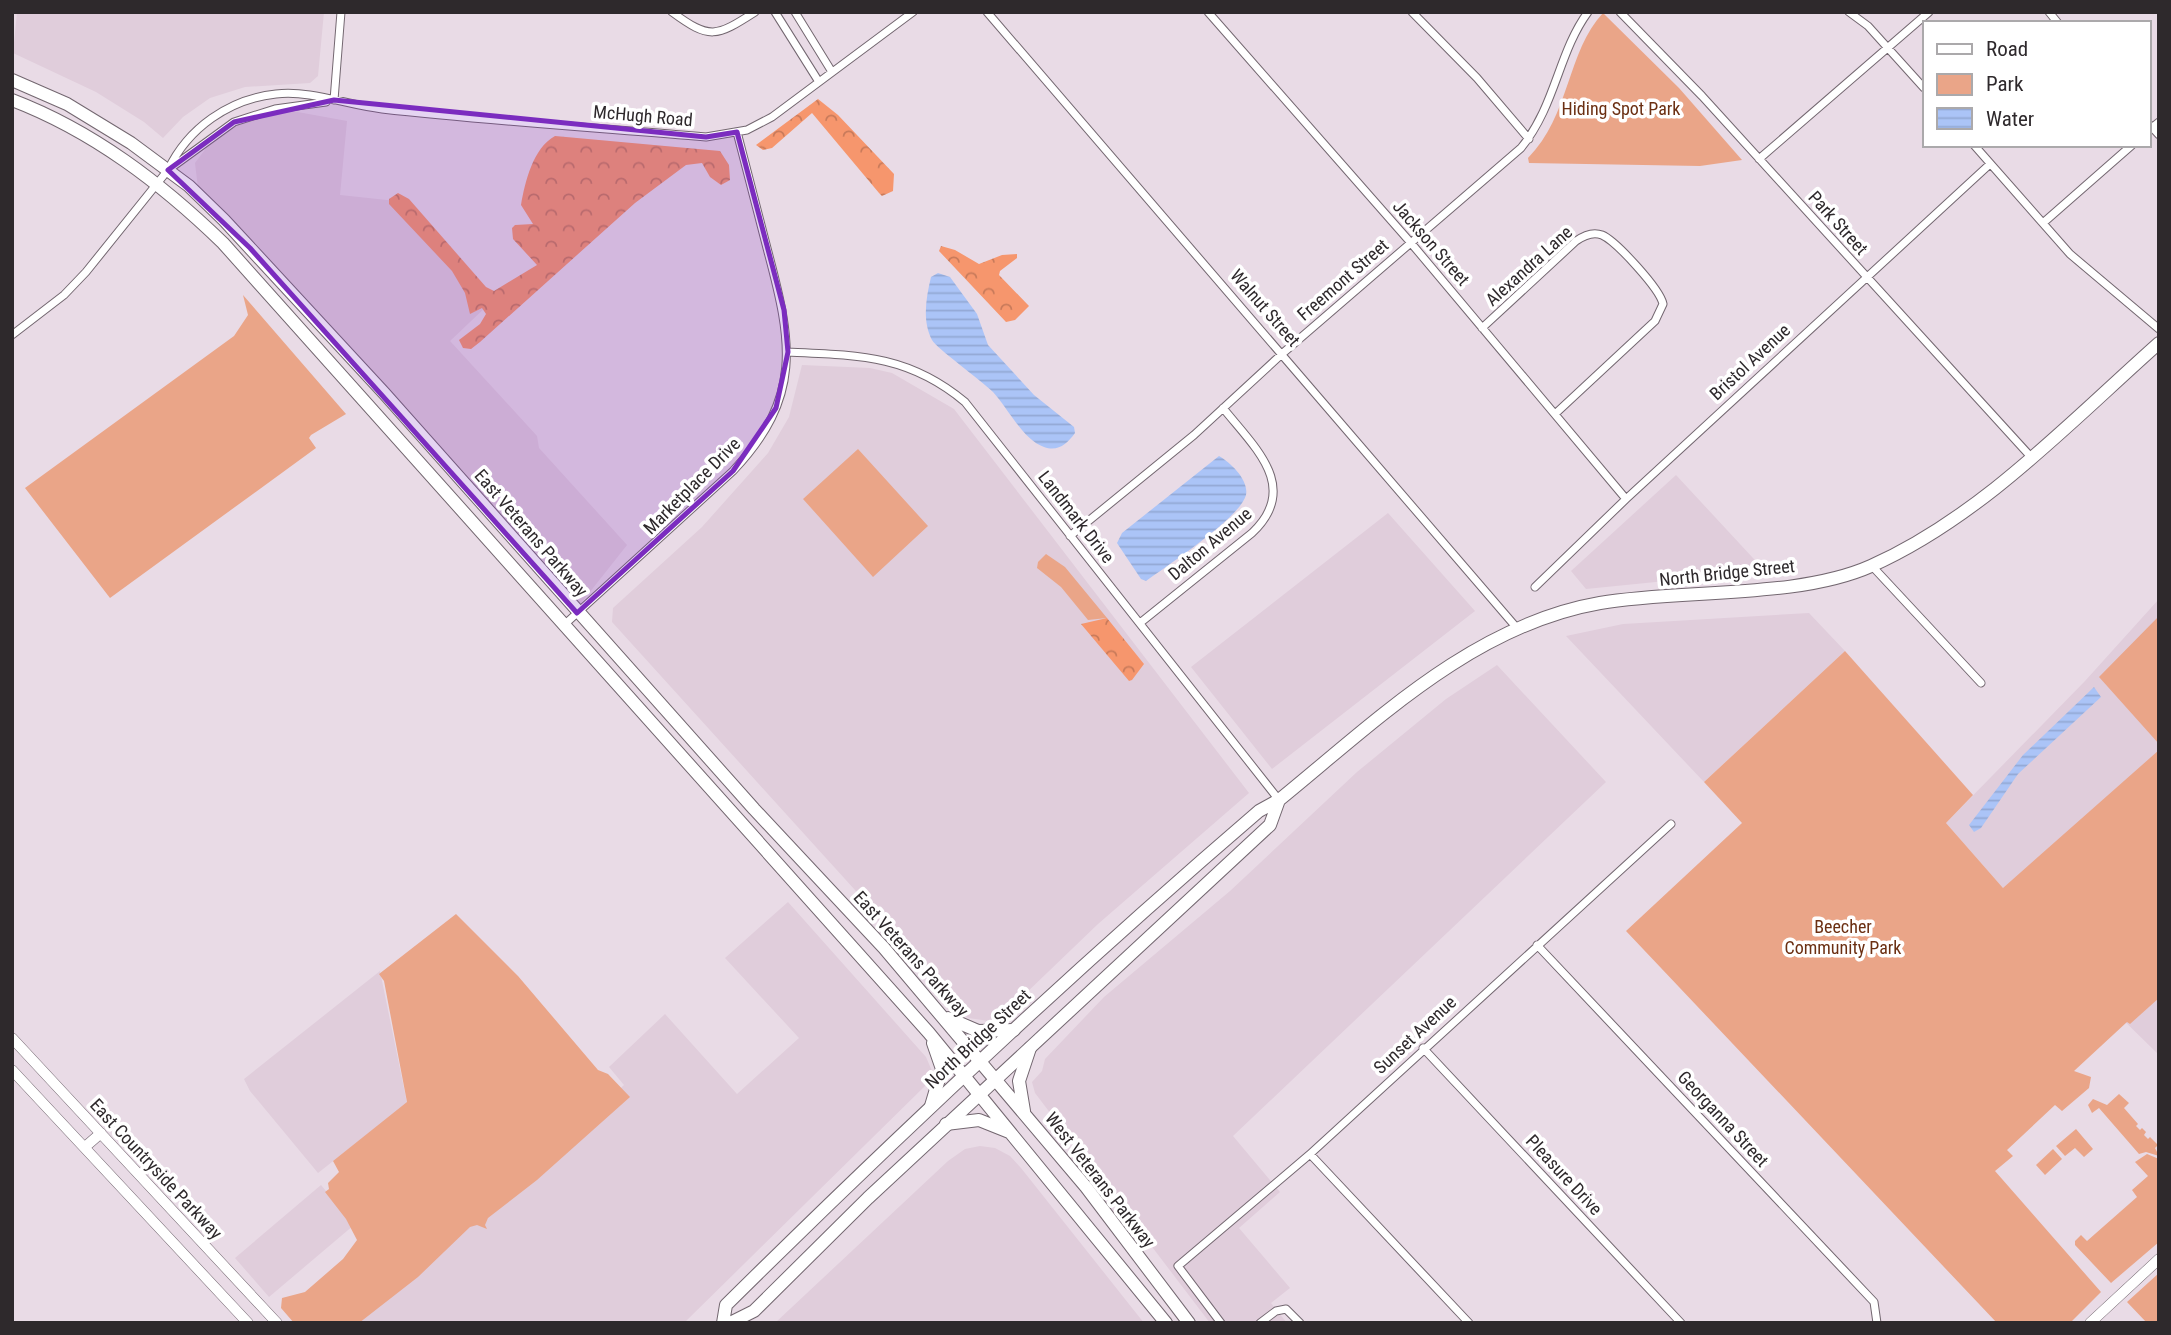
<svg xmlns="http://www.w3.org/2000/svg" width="2171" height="1335" viewBox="0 0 2171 1335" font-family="'Roboto Condensed',sans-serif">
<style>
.built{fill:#e0cddb}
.green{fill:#eaa588}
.forest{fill:url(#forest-crowns)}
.water{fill:url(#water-rules)}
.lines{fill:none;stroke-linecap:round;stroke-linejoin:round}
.minor-casing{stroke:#736770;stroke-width:9}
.tertiary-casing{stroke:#736770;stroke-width:11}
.primary-casing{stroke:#736770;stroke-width:14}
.trunk-casing{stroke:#736770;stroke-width:14}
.minor{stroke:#fff;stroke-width:7}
.tertiary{stroke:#fff;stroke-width:10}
.primary{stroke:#fff;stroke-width:12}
.trunk{stroke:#fff;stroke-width:12}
.marked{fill:#7b2cbf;fill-opacity:0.2;stroke:#7b2cbf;stroke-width:5;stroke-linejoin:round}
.labels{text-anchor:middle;stroke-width:7;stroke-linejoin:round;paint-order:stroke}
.park-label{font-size:18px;fill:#6b2f12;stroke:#fff}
.street-label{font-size:18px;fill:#2e292c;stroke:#fff}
</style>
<defs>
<pattern id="forest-crowns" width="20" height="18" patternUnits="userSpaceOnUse" patternTransform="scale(1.75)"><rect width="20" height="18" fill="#f6966d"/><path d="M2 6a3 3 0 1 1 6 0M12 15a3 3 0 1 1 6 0" fill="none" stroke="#c87a5a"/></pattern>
<pattern id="water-rules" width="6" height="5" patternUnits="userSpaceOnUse" patternTransform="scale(1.75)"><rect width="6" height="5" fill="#abc4f7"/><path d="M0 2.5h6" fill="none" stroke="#93a8d4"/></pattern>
</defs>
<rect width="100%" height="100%" fill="#e9dbe6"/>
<path class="built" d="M17,12H324L318,76L310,83L245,87L210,98L183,117L163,138L144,122L96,92L13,53Z
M292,111L347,121L340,195L396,201L489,304L450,341L537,436L539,448L627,545L578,607L198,188L195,163L210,143L234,125L260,116Z
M802,365L870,368L892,373L954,409L1249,793L1098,924L996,1022L968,1018L934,986L880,925L874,911L612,622L613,608L702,527L768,453L789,417Z
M1676,475L1765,571L1586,589L1571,571Z
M1388,513L1475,611L1272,769L1191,667Z
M2159,599V1055L2012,911L2003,888L1946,823L2085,681Z
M1809,613L1845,651L1704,782L1566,636L1623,624Z
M1497,665L1606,782L1233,1136L1280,1192L1239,1228L1290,1288L1271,1303L1287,1323H1210L1035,1093L1032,1082L1042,1071L1045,1059L1104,997L1230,891L1357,772L1446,699Z
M788,902L926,1057L932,1071L925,1086L684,1323H351L474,1223L624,1085L609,1067L665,1014L737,1094L799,1038L725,958Z
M380,971L407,1103L318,1173L250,1091L244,1079Z
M980,1146L995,1148L1010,1156L1021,1168L1144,1323H775L948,1161L965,1149Z
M321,1185L354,1225L269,1297L235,1258Z"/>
<path class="green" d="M1603,13L1679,88L1742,160L1700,166L1529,163L1528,158C1570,116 1567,51 1603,13Z
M243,295L346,414L311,435L309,438L316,448L110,598L25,488L234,336L248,315Z
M858,449L928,526L873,577L803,499Z
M1046,554L1065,567L1107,618L1088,620L1061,587L1037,568L1038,562Z
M2159,616V744L2099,677Z
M1845,651L1973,795L1946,823L2003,888L2159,750V998L2130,1024L2127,1022L2074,1071L2091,1077L2089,1088L2062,1111L2055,1105L2007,1150L2013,1156L1995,1171L2101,1292L2070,1323H1997L1626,931L1742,823L1704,782Z
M456,914L518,976L598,1070L608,1074L630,1097L537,1180L488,1218L485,1225L487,1229L477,1225L470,1227L418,1277L359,1323H294L281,1308L282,1298L305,1292L343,1259L357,1240L346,1219L325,1192L329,1189L328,1183L339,1172L333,1161L407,1102L384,981L379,974Z
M2119,1094L2129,1103L2124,1108L2138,1124L2136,1126L2140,1130L2142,1128L2146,1132L2144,1135L2148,1139L2150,1137L2158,1145L2155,1148L2159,1156L2146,1152L2139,1154L2099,1108L2092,1113L2088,1105L2093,1099L2107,1105Z
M2076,1129L2093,1149L2084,1157L2075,1148L2065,1156L2056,1146Z
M2053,1149L2062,1159L2045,1175L2036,1165Z
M2147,1154L2159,1159V1242L2111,1283L2075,1245V1241L2081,1235L2087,1241L2137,1197L2132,1190L2148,1176L2135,1162Z
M2159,1273V1323H2147L2127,1302Z"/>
<path class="forest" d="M818,99L838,115L894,174L893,191L882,196L879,193L812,113L772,148L763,150L756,145Z
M555,136L720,151L729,165L730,180L721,185L710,177L702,163L686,165L635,203L480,342L471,349L463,348L459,340L480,324L486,314L482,308L470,314L465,293L452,271L389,204V199L398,193L409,199L486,287L494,291L537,265L513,239L512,228L515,225L533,224L521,205C525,182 533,148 555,136Z
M941,246L955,250L979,264L1002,255L1017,254V258L1000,271L999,275L1029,306L1015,320L1006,322L939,251Z
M1107,618L1144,664L1132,680L1129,681L1081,624Z"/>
<path class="water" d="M938,273L950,277L977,314L988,345L1034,395L1074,427L1075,433C1067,444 1058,452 1044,447C1023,440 1008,408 993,392C981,380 936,348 932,340C922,321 926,298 931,277Z
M1219,456C1231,463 1249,480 1246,495C1240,518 1168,565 1146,581L1141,579L1117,543L1122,533Z
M2094,687L2101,697L2018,774L1981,828L1974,832L1969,825L2023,755Z"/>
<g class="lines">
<defs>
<path id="minor" d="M672,12C710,40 716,37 755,12
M775,12L819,82
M795,12L832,72
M987,12L1516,627
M1208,12L1411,243L1626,499
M1412,12L1477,78L1529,139
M1620,12L1702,96L2031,457
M1849,12L1868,26L1924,88
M2049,12L2058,23
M334,100L341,12
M2148,123L2159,135
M2148,131L2159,122
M1974,145L2070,254L2159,329
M1759,159L1929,12
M168,170L234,122L275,109L326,102
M2043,223L2132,145
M1482,328L1576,241C1583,236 1592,231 1602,235C1616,241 1660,289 1663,304L1655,321L1555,414
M12,335L64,295L86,272L168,170C188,128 229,99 276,94C311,90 347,105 382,109C489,121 598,128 706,137L747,130L772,117L913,12
M788,352C858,355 909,355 965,402L1279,800
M1070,536L1194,435L1283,353L1521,148C1556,105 1558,53 1588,12
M1872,566L1981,683
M1535,587L1626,499L1990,164
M1140,623L1252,533C1301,487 1254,447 1223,408
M564,625L733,471C803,397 792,342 768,252C758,212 747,172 737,132
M1537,945L1874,1302L1877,1323
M1423,1048L1681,1323
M1310,1154L1469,1323
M1221,1323L1178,1266L1309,1155L1671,824
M1260,1323L1276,1311L1286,1309L1300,1323"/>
<path id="tertiary" d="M12,1038L277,1323
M12,1070L248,1323
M85,1147L101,1133
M2090,1323L2159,1259"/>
<path id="primary" d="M12,80L67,104L131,143L189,186L224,220L384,393L754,809L884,948L1086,1187L1189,1323
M12,100C93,131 161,183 223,243L929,1033L1166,1323
M948,1018L978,1031L1014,1030
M931,1106L942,1069L933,1043
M1024,1111L1019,1081L1030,1048
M946,1124L979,1120L1009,1132"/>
<path id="trunk" d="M723,1323L726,1305C898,1135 1075,969 1259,811L1279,800C1375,722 1473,625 1600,603C1681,589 1797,599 1871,566C1981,517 2070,422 2159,343
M730,1323L754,1311L868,1198L1270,825L1279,800"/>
</defs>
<use href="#minor" class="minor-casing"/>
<use href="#tertiary" class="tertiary-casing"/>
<use href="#primary" class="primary-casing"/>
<use href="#trunk" class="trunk-casing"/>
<use href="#minor" class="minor"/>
<use href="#tertiary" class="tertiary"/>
<use href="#primary" class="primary"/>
<use href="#trunk" class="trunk"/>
</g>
<path class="marked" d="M334,100L706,137L737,132L784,310L788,352L776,408L733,471L577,613L250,248L168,170L234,122Z"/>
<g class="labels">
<g class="park-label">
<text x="1621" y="115">Hiding Spot Park</text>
<text x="1843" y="933">Beecher<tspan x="1843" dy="21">Community Park</tspan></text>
</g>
<g class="street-label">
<text transform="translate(643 116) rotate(5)" y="6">McHugh Road</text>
<text transform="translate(1838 223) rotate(48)" y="6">Park Street</text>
<text transform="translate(1431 243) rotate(49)" y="6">Jackson Street</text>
<text transform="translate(1529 266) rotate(-42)" y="6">Alexandra Lane</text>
<text transform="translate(1343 280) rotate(-41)" y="6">Freemont Street</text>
<text transform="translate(1265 308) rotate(49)" y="6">Walnut Street</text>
<text transform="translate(1750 362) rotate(-43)" y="6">Bristol Avenue</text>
<text transform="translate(692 486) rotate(-45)" y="6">Marketplace Drive</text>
<text transform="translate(1076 517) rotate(52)" y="6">Landmark Drive</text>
<text transform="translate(531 533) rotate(49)" y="6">East Veterans Parkway</text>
<text transform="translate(1210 544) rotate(-40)" y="6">Dalton Avenue</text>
<text transform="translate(1727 573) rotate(-6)" y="6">North Bridge Street</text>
<text transform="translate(911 954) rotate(48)" y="6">East Veterans Parkway</text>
<text transform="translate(1415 1035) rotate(-43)" y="6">Sunset Avenue</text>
<text transform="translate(978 1039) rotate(-43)" y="6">North Bridge Street</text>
<text transform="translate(1723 1119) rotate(47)" y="6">Georganna Street</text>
<text transform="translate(156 1169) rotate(47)" y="6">East Countryside Parkway</text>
<text transform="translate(1564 1175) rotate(47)" y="6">Pleasure Drive</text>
<text transform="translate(1100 1180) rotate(52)" y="6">West Veterans Parkway</text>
</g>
</g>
<rect width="2171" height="1335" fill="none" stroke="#2e292c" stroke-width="28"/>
<rect x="1923" y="21" width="228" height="126" fill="#ffffff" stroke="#aba9ab" stroke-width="2"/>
<rect x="1937" y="44" width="35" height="10" fill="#ffffff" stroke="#aba9ab" stroke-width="2"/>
<text x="1986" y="56" font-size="21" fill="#2e292c">Road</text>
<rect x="1937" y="74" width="35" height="21" fill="#eaa588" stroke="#aba9ab" stroke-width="2"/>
<text x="1986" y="91" font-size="21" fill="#2e292c">Park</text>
<rect x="1937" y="108" width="35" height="21" fill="url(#water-rules)" stroke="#aba9ab" stroke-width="2"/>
<text x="1986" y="126" font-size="21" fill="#2e292c">Water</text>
</svg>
